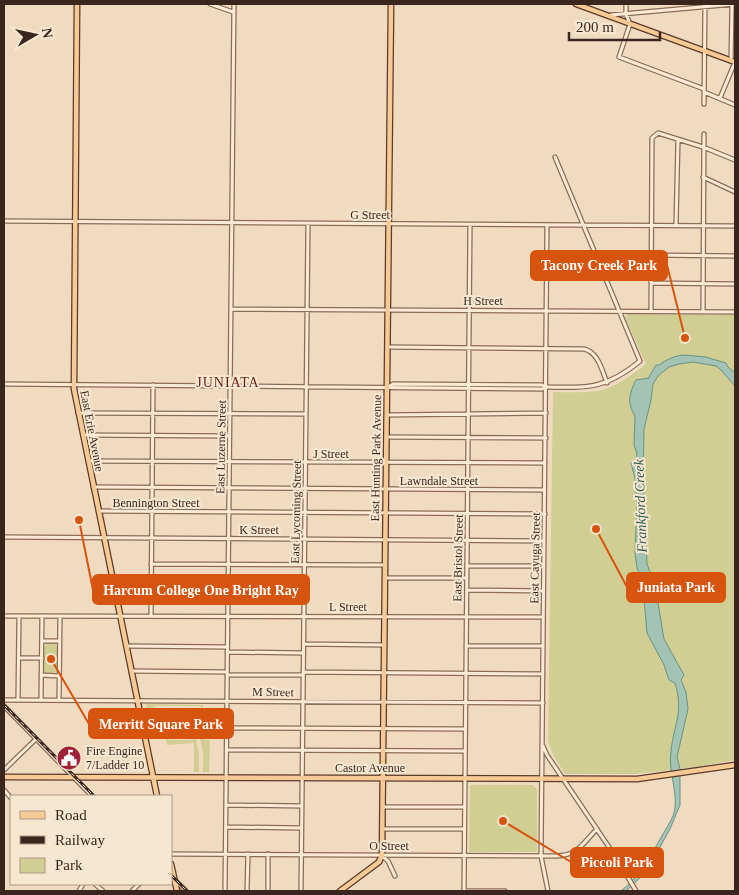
<svg xmlns="http://www.w3.org/2000/svg" width="739" height="895" viewBox="0 0 739 895" font-family="'Times New Roman',serif">
<style>
.green{fill:#d0ce93}
.water{fill:#a3c3b5;stroke:#6a9282}
.lines{fill:none;stroke-linecap:round;stroke-linejoin:round}
.minor-casing{stroke:#8c6b57;stroke-width:5.5}
.major-casing{stroke:#593a2b;stroke-width:7}
.minor{stroke:#fbead4;stroke-width:3}
.major{stroke:#f7ca95;stroke-width:4.5}
.rail-casing{stroke:#3a261c;stroke-width:3}
.rail{stroke:#f8e7d0;stroke-width:1;stroke-dasharray:4;stroke-linecap:butt}
.labels{text-anchor:middle;stroke-width:4;stroke-linejoin:round;paint-order:stroke}
.street-label{font-size:12px;fill:#3a261c;stroke:#f8e7d0}
.poi-label{font-size:12px;fill:#3a261c;stroke:#f8e7d0;text-anchor:start}
.neighbourhood-label{font-size:14px;letter-spacing:1px;fill:#6a1d18;stroke:#f8e7d0}
.water-label{font-size:14px;font-style:italic;fill:#2a5b51;stroke:#f8e7d0}
.leader{fill:none;stroke:#d7540e;stroke-width:2}
.callout-dot{fill:#d7540e;stroke:#f8e7d0;stroke-width:2}
.callout{fill:#d7540e;stroke:#d7540e;stroke-width:2}
.callout-label{font-size:14px;text-anchor:middle;font-weight:bold;fill:#fff}
</style>
<rect width="100%" height="100%" fill="#f1dbc0"/>
<path class="green" d="M628,314L735,315V760L691,768L635,774H565L553,755L548,741L553,392C567,392 583,393 597,391C616,388 631,375 646,364L625,318Z
M47,643H55L58,647V670L53,674H45C41,666 41,648 47,643Z
M146,704L203,705L204,740H210L209,772H203V753L200,738L202,737V708L200,706H155L151,709V725L153,726L152,735Z
M168,738L169,740H193L194,738L196,739L199,753V772H194V743L167,745L166,739Z
M470,785H533L537,790V852H469Z"/>
<path class="water" d="M683,355L706,357L726,363L728,367L735,373V386L721,370L716,366L693,362L679,364L669,367L658,376L653,384L651,400L644,429L643,475L647,564L655,585L664,639L684,675L681,680L686,692L688,709L677,757L680,769V805L670,829L655,856L642,876L626,891H621C640,876 650,856 662,836C666,828 674,818 675,808C677,789 668,770 671,751C674,723 684,713 675,683L669,680L664,665L647,633L643,587L637,567L635,554L637,505L635,478L631,463L635,462L637,454L634,445L635,416C627,404 629,393 636,380L649,378V377L656,365H659C666,360 674,356 683,355Z"/>
<g class="lines">
<defs>
<path id="minor" d="M210,4L233,12
M626,4V14L630,24L619,57L704,89
M611,15L735,4
M731,61L732,5
M704,92L735,105
M720,98L735,62
M704,104L705,4
M703,177L735,192
M4,221L735,226
M547,225L541,856L548,891
M676,225L678,140
M652,255L735,256
M652,283L735,284
M231,309L735,312
M651,311L652,138L658,133L703,147L735,160
M703,311L704,134
M387,347L584,349C598,352 602,370 607,383
M4,384L542,389L546,387C588,388 606,389 640,361L555,157
M388,387L393,384L542,385L546,387
M78,413L306,414
M387,415L546,413
M83,435L229,436
M386,437L546,438
M88,461L545,463
M93,487L544,490
M99,511L545,514
M4,537L544,541
M151,564L385,565
M467,566H544
M385,578H467
M151,588L304,589
M467,590L543,591
M4,616L543,617
M151,616L153,385
M42,641H59
M304,644L384,645
M126,646L227,647
M466,646H543
M227,652L303,653
M19,658H42
M131,671L227,672
M303,672L543,674
M41,675L59,676
M227,675H303
M4,700L543,703
M18,700L19,616
M41,700L42,616
M59,700L60,616
M4,706L92,796
M227,728L465,729
M543,746L547,755L619,862L636,891
M227,750L465,751
M4,770L36,739
M4,790L11,798
M226,805L301,806
M383,807H465
M226,827L301,828
M382,829H464
M171,854L556,856C579,855 582,844 597,829
M382,856L388,861L395,876
M171,876L186,891
M95,884L103,891
M79,891L83,884
M132,891L139,884
M225,891L234,4
M247,891L248,854
M268,891V854
M301,891L308,224
M464,891L470,225
M464,891H505"/>
<path id="major" d="M77,4L74,389L157,796
M576,4L735,62
M4,777L637,779L735,765
M171,864L177,891
M340,891L379,862L382,855L391,4"/>
</defs>
<use href="#minor" class="minor-casing"/>
<use href="#major" class="major-casing"/>
<use href="#minor" class="minor"/>
<use href="#major" class="major"/>
<defs>
<path id="rail" d="M4,705L94,796
M171,875L187,891"/>
</defs>
<use href="#rail" class="rail-casing"/>
<use href="#rail" class="rail"/>
</g>
<defs>
<symbol id="civic-disc" viewBox="-11 -11 22 22"><circle r="9.5" fill="#9f2236" stroke="#f8e7d0"/><path d="M-.6-6.5H3V-4.5H.6V-3L4-1V1h2V6H-6V1h2V-1L-.6-3ZM-1.2 2.5V6h2.4V2.5Z" fill="#fff"/></symbol>
</defs>
<g fill-rule="evenodd">
<use href="#civic-disc" x="55" y="744" width="28" height="28"/>
</g>
<g class="labels">
<g class="street-label">
<text x="370" y="219">G Street</text>
<text x="483" y="305">H Street</text>
<text transform="translate(92 431) rotate(79)" y="4">East Erie Avenue</text>
<text transform="translate(221 447) rotate(-89)" y="4">East Luzerne Street</text>
<text x="331" y="458">J Street</text>
<text transform="translate(376 458) rotate(-89)" y="4">East Hunting Park Avenue</text>
<text x="439" y="485">Lawndale Street</text>
<text x="156" y="507">Bennington Street</text>
<text transform="translate(296 512) rotate(-89)" y="4">East Lycoming Street</text>
<text x="259" y="534">K Street</text>
<text transform="translate(458 558) rotate(-89)" y="4">East Bristol Street</text>
<text transform="translate(535 558) rotate(-89)" y="4">East Cayuga Street</text>
<text x="348" y="611">L Street</text>
<text transform="translate(273 692) rotate(1)" y="4">M Street</text>
<text x="370" y="772">Castor Avenue</text>
<text x="389" y="850">O Street</text>
</g>
<g class="poi-label">
<text x="86" y="755">Fire Engine<tspan x="86" dy="14">7/Ladder 10</tspan></text>
</g>
<g class="neighbourhood-label">
<text x="228" y="387">JUNIATA</text>
</g>
<g class="water-label">
<text transform="translate(640 506) rotate(-92)" y="5">Frankford Creek</text>
</g>
</g>
<path class="leader" d="M685 338L667 265M596 529L627 587M79 520L93 590M51 659L89 724M503 821L571 862"/>
<g class="callout-dot">
<circle cx="685" cy="338" r="5"/>
<circle cx="596" cy="529" r="5"/>
<circle cx="79" cy="520" r="5"/>
<circle cx="51" cy="659" r="5"/>
<circle cx="503" cy="821" r="5"/>
</g>
<g class="callout">
<rect x="531" y="251" width="136" height="29" rx="5"/>
<rect x="627" y="573" width="98" height="29" rx="5"/>
<rect x="93" y="575" width="216" height="29" rx="5"/>
<rect x="89" y="709" width="144" height="29" rx="5"/>
<rect x="571" y="848" width="92" height="29" rx="5"/>
</g>
<g class="callout-label">
<text x="599" y="270">Tacony Creek Park</text>
<text x="676" y="592">Juniata Park</text>
<text x="201" y="595">Harcum College One Bright Ray</text>
<text x="161" y="729">Merritt Square Park</text>
<text x="617" y="867">Piccoli Park</text>
</g>
<rect width="739" height="895" fill="none" stroke="#3a261c" stroke-width="10"/>
<rect x="10" y="795" width="162" height="90" fill="#f8e7d0" stroke="#ac9a88"/>
<rect x="20" y="811" width="25" height="8" fill="#f7ca95" stroke="#ac9a88"/>
<text x="55" y="820" font-size="15" fill="#3a261c">Road</text>
<rect x="20" y="836" width="25" height="8" fill="#3a261c" stroke="#ac9a88"/>
<text x="55" y="845" font-size="15" fill="#3a261c">Railway</text>
<rect x="20" y="858" width="25" height="15" fill="#d0ce93" stroke="#ac9a88"/>
<text x="55" y="870" font-size="15" fill="#3a261c">Park</text>
<g transform="translate(35 35) rotate(81)" stroke="#f8e7d0" stroke-width="4" paint-order="stroke">
<path d="M0-4L9 19L0 12L-9 19Z" fill="#3a261c"/>
<text y="-8" font-size="14" font-weight="bold" text-anchor="middle" fill="#3a261c">N</text>
</g>
<path d="M569 32v8h91v-8" fill="none" stroke="#3a261c" stroke-width="2.5"/>
<text x="576" y="32" font-size="15" fill="#3a261c" stroke="#f8e7d0" stroke-width="4" paint-order="stroke">200 m</text>
</svg>
